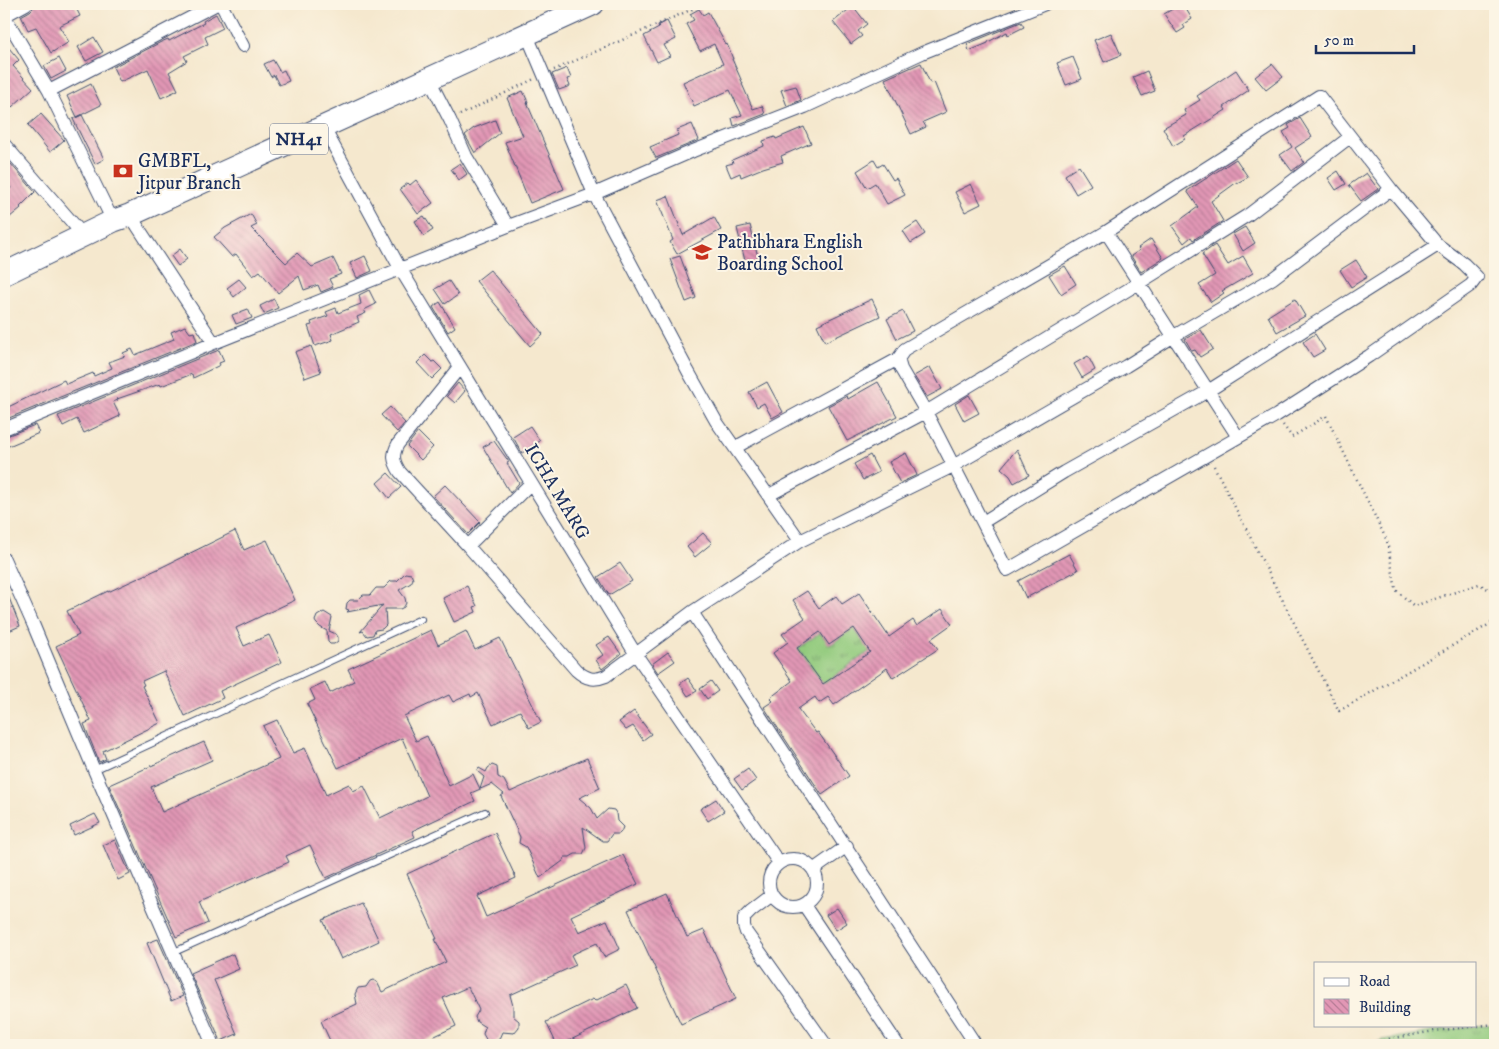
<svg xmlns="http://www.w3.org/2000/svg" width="1499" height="1049" viewBox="0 0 1499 1049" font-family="'IM FELL DW Pica',serif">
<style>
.grass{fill:url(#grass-tufts);stroke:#567c6e}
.building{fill:url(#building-back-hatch);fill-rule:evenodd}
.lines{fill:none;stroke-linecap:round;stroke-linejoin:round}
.lane-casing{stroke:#3c4b6f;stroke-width:8}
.street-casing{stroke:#3c4b6f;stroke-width:14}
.highway-casing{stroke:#3c4b6f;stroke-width:24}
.path{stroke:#3c4b6f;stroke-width:2.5;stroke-dasharray:1 4;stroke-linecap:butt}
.lane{stroke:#fff;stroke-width:6}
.street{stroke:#fff;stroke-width:12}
.highway{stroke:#fff;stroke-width:22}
.labels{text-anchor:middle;stroke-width:4;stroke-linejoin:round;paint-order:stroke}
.shield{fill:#fcf5e5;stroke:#5e6a86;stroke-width:1}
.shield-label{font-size:18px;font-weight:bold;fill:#1b2f5e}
.poi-label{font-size:19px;fill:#1b2f5e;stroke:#fcf5e5;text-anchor:start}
.street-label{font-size:19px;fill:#1b2f5e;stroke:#fcf5e5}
</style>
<defs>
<pattern id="grass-tufts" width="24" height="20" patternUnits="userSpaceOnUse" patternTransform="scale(1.25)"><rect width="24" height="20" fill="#92ca7d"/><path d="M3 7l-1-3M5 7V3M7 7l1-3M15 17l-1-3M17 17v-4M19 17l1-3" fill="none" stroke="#76a46a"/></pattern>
<pattern id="building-back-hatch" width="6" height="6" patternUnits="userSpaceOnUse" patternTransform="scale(1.25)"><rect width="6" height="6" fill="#e297b5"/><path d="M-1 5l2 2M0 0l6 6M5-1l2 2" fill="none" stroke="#b67c96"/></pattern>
</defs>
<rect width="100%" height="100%" fill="#fcf5e5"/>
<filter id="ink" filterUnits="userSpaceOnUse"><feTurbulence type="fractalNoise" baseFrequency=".02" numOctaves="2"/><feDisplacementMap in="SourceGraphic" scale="10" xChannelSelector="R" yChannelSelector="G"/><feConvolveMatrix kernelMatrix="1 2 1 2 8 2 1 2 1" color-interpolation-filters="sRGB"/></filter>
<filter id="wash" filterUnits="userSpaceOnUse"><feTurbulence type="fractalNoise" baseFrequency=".0096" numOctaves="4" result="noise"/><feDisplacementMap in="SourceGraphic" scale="20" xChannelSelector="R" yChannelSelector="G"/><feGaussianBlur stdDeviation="1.12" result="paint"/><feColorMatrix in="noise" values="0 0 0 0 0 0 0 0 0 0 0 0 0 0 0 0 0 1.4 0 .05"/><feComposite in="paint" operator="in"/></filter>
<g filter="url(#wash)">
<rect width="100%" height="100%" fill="#f5e8ce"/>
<path class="grass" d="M845,616L870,651L823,684L798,648L820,633L830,645L843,636L835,623Z
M1495,1024V1045H1370L1382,1040L1435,1031Z"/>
<g id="blocks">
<path class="building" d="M34,4H74L80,16L59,26L69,42L51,53L36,27L28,30L21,16L30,11L33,8Z
M1181,4H1183L1192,19L1183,25L1185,28L1177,33L1164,14Z
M853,6L867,24L858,31L862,36L851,44L833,22Z
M699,9L703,15L708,12L726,45L727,44L733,59H732L743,84H742L753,109L762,106L765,114L734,126L732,118L742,115L730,90L694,106L683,82L723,64L714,44L700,51L686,24L694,20L690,14Z
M216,14L223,28L205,37L208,44L184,56L187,61L169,72L178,90L161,98L148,69L120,82L113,67L161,42L168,39L169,41L204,23L203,21Z
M667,21L676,39L664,45L670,56L657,62L644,36L659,28L658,25Z
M1021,22L1024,27L1008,35L1007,32L988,42V43L969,51L967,44Z
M1111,33L1121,55L1104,62L1094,40Z
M94,37L103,52L86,61L78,47Z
M4,42L19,60L13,66L33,88L12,107L4,98Z
M1073,57L1082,79L1066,85L1057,63Z
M59,58L66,71L51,79L44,66Z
M273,60L280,72L284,70L289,81L279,85L274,75L271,77L264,64Z
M921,63L930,83L934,82L946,112L923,122L926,127L911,134L885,79Z
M1272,64L1283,77L1266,90L1255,77Z
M567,68L571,78L567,79L570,86L559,90L552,74Z
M1236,70L1249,90L1224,107L1226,110L1184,136L1185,139L1173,146L1163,128L1186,115L1184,110L1200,100L1197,96Z
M1147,71L1155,91L1142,96L1133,77Z
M91,84L101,105L77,117L67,96Z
M796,86L801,100L787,106L781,90Z
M523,91L528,102L527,103L564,189L530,203L505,142L523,136L507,98Z
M41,114L64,140L50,152L28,125Z
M82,115L104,159L95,164L73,119Z
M1300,118L1312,137L1295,148L1304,162L1292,171L1280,155L1292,147L1283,132L1290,128L1288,125Z
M495,120L500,133L475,153L465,135L474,128Z
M692,124L699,140L656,158L650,147L678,135L677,130Z
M804,127L811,143L781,156L783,162L763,168L741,177L740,173L731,177L726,165L733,163L732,160L764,146L763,141L775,137L776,139Z
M4,156L35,192L20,207L21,208L4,222V194L11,188L4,180Z
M1236,159L1248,177L1237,183V182L1211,201L1223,221L1193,240L1191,237L1184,243L1172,226L1198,207L1187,191Z
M874,160L878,167L883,164L893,180L896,178L905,195L887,204L875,183L867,188L857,171Z
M460,163L467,174L459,180L451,169Z
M1079,166L1091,185L1076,194L1065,175Z
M1338,171L1346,184L1336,190L1328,178Z
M1366,173L1378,189L1361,201L1349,185Z
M416,180L433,203L418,214L400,189L408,183L410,185Z
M971,184L981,204L965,212L955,192Z
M668,196L683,235L714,217L721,230L677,254L670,242L673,240L657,200Z
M251,214L257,225L251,228L286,263L297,253L312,267L333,258L341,274L329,279L333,287L321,292L318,285L304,290L299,276L278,293L260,271L253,276L236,254L232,257L214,237L225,228Z
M424,216L433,230L424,236L415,221Z
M917,222L925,234L911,243L903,231Z
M750,225L759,261L746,265L737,228Z
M1245,227L1255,243L1243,251L1233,234Z
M1151,239L1163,258L1141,272L1131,256L1140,250L1138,248Z
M1215,245L1228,265L1243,256L1253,273L1222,291L1224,293L1211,302L1199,285L1215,275L1202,254Z
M180,249L187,259L178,266L171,256Z
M365,256L372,271L357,278L350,263Z
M680,256L696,298L686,302L670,259Z
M1356,260L1367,277L1351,287L1340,270Z
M1065,266L1076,284L1061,294L1049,275Z
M490,270L543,334L530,346L476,281Z
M239,279L246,287L234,297L227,288Z
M449,281L458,295L445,304L435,289Z
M369,290L376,304L364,310L366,313L357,317L359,322L331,334L333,340L315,346L308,326L312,325L311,322L328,316L326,312L336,308L338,313L361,304L359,295Z
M274,299L278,308L264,314L260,306Z
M872,299L880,316L825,342L817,325Z
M1295,299L1305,316L1277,332L1268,316Z
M440,302L455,327L448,332L433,307Z
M248,309L252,318L236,324L232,315Z
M903,311L913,331L897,339L887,319Z
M185,326L190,333L194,332L197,341L4,420V409L64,380L66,384L93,373L94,376L112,368L109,362L125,356L123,353L132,349L135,355L174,339L171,332Z
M1201,330L1213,349L1200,357L1195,350L1192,351L1185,339Z
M1315,334L1325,350L1313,357L1303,342Z
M311,346L321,372L305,378L295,352Z
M219,350L224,361L219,363L220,365L193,378L192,374L161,386L160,384L117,399L118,400L113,402L120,416L84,433L77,419L63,426L58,416Z
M425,355L432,362L434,361L442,369L432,379L417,363Z
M1088,356L1095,370L1082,378L1074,364Z
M930,367L942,389L927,397L914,376Z
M767,382L783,412L772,418L764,403L757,407L749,392Z
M878,382L897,416L847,441L828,406L847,396L848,399Z
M458,383L465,391L455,403L447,396Z
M969,395L979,413L964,421L955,404Z
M390,407L405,423L397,432L381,415Z
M35,425L39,433L4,448V437Z
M530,426L540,441L522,453L513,437Z
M418,432L433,447L421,460L407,446Z
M494,441L509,462L507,463L519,483L510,493L483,447Z
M1017,449L1029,475L1014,483L1010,476L1001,468Z
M906,453L917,475L900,483L889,462Z
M870,455L879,472L863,480L854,464Z
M388,473L401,487L389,498L377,483Z
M445,485L480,522L468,534L433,496Z
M235,531L244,550L267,540L295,600L236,628L244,646L269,635L282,662L220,691L223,698L185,716L164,671L142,681L144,685L142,686L160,723L103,751L106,759L99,762L84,724L91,721L56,646L79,635L67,611L108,591V592L158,569Z
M703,533L712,543L695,557L687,547Z
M1069,554L1078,570L1026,598L1018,581Z
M620,563L632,581L609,595L598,577Z
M405,573L411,574L413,579L411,583L399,590L405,598L406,603L404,607L400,609H385L386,625L382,629L375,630L373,635L367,636L363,631L360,632L383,605L347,612L349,610L346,609L347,603L350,600H358L363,595H370L376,588H384L391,581H397Z
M4,585L20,626L4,633Z
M467,586L477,606L474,607L476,612L454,622L443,598Z
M807,591L819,608L836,596L842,604L859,593L889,637L913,620L917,626L942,609L952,624L931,639L938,649L893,678L887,668L834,705L828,697L819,703L815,697L798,709L816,733L818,732L849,776L822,795L764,707L773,701L770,698L792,681L773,653L788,642L782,634L805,618L793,600ZM854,628L870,652L823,684L797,648L820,632L829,645Z
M324,612L332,617L329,631L336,634L338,637V641L334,644H330L328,642L327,631L320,627L316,623L315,621L317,616Z
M431,630L438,645L466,631L475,650L500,638L541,722L529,728L520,711L493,724L478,693L471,697L470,694L453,702L449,695L404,716L416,741L427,736L449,786L473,774L480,789L484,777L477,771L479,768L486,772L488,768L492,765L497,767L498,777L504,780L510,792L587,758L600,788L579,798L591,808L597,819L608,809L614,810L616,813L617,821L623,827L621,832L619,834H612L607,841H603L583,827L586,848L583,854H575L570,857H565L563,861L540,878L526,847L519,843L520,837L501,796L504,794L492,784L471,793L475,801L412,831L415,837L326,878L310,845L286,856L289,862L199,902L208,923L176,937L109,785L204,742L212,760L151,787L162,812L279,759L263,726L277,720L293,753L305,748L326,795L349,784L353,791L364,786L380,818L401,808V809L427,796L402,738L338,768L307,704L315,700L310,689L325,682L330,693L354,681L348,669Z
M609,637L621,654L602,669L596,660L603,655L596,645Z
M668,652L675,661L658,673L652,664Z
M688,678L697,691L688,696L680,684Z
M711,681L718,691L707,699L700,689Z
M634,711L651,734L643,740L633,726L626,730L619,722Z
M748,769L756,780L742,790L734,779Z
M716,799L724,811L708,821L700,809Z
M95,814L100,823L74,835L70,826Z
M495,833L516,878L477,896L486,917L623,855L638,884L571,916L579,932L607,920L620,949L604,957L597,943L571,955L576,965L510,995L513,1006V1016L519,1021V1027L514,1033L502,1032L499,1039L494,1043L487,1041L483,1034L485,1027L477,1022L475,1017L479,1010L468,987L443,998L456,1026L416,1045H332L321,1021L357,1004L355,994L358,988L366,987L370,981L373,980L377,982L382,992L446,962L435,939H437L407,874Z
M115,840L130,874L118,880L103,845Z
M667,893L687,937L704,930L736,999L681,1024L628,910Z
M361,903L379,941L341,959L323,920Z
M837,908L847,923L836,930L826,915Z
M158,939L183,996L171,1001L147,943Z
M233,954L239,969L214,980L237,1034L221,1041L190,973Z
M626,985L637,1008L560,1045H557L546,1022L593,999L595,1001Z"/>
</g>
</g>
<g filter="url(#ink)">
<use href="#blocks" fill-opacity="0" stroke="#3c4b6f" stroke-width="1"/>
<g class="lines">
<defs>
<path id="lane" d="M94,770L421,619
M172,953L485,812"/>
<path id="street" d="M221,4L243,46
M4,15L49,91L113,221
M4,16L26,4
M527,35L594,194L688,371L716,421L800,541
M429,79L450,120L466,156L508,226
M49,91L217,4
M324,128L401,270L635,653L779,863
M4,144L84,236
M130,215L214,343
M1106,232L1238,437
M460,367L398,444C392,455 393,461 400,472L468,546L576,670C586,679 594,681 606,676L692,612L800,541L953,466L1126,366L1174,336L1273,278L1391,189
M4,429L214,343L508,226L594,194L693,151L805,107L922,53L1045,4
M736,447L898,359L901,369L926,412L1007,570L1277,415L1369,356L1471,285L1477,277L1464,264L1438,245L1391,189L1319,96L1106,232L905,349L898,359
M769,495L926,412L1139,283L1248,215L1350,137
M983,522L1064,472L1208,391L1438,245
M468,546L531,483
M4,559L33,624L94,770L213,1045
M692,612L976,1045
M769 883a24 24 0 1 1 48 0a24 24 0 1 1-48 0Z
M813,870L847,846
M772,895L751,911L744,918V926L746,932L826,1045
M804,905L898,1045"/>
<path id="highway" d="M4,274L113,221L130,215L593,4"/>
</defs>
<use href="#lane" class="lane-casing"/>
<use href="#street" class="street-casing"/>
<use href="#highway" class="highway-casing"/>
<path class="path" d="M554,70L704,4
M460,115L534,79
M1283,425L1292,437L1326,416L1387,541L1396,590L1414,606L1479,584L1495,593
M1214,466L1339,711L1495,621
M1370,1045L1382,1040L1435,1031L1495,1024"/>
<use href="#lane" class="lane"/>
<use href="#street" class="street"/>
<use href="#highway" class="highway"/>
</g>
</g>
<defs>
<symbol id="bank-bare" viewBox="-9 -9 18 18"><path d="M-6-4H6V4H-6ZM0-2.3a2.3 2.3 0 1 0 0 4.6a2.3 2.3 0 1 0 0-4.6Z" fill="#c8321e" stroke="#fcf5e5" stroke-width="2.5" paint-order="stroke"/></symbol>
<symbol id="school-bare" viewBox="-9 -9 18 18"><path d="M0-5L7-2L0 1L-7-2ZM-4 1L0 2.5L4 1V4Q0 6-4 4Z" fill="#c8321e" stroke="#fcf5e5" stroke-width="2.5" paint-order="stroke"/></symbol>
</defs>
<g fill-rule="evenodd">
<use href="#bank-bare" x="109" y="157" width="28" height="28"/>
<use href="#school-bare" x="688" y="238" width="28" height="28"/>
</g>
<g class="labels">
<rect class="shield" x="270" y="123.5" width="58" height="31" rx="4"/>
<g class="shield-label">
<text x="299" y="145">NH41</text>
</g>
<g class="poi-label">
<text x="138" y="167">GMBFL,<tspan x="138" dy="22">Jitpur Branch</tspan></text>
<text x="717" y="248">Pathibhara English<tspan x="717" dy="22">Boarding School</tspan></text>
</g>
<g class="street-label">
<text transform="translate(558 491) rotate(59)" y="7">ICHA MARG</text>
</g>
</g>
<rect width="1499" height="1049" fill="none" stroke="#fcf5e5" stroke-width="20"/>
<rect x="1314" y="962" width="162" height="65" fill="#fcf5e5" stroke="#a2a6af"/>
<rect x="1324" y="978" width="25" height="8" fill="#ffffff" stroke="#a2a6af"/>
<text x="1359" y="986" font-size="15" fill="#1b2f5e">Road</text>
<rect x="1324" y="999" width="25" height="15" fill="url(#building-back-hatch)" stroke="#a2a6af"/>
<text x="1359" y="1012" font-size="15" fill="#1b2f5e">Building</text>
<path d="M1316 45v8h98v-8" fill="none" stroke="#1b2f5e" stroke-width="2.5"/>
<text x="1324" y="45" font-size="15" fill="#1b2f5e" stroke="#fcf5e5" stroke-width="4" paint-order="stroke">50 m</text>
</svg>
